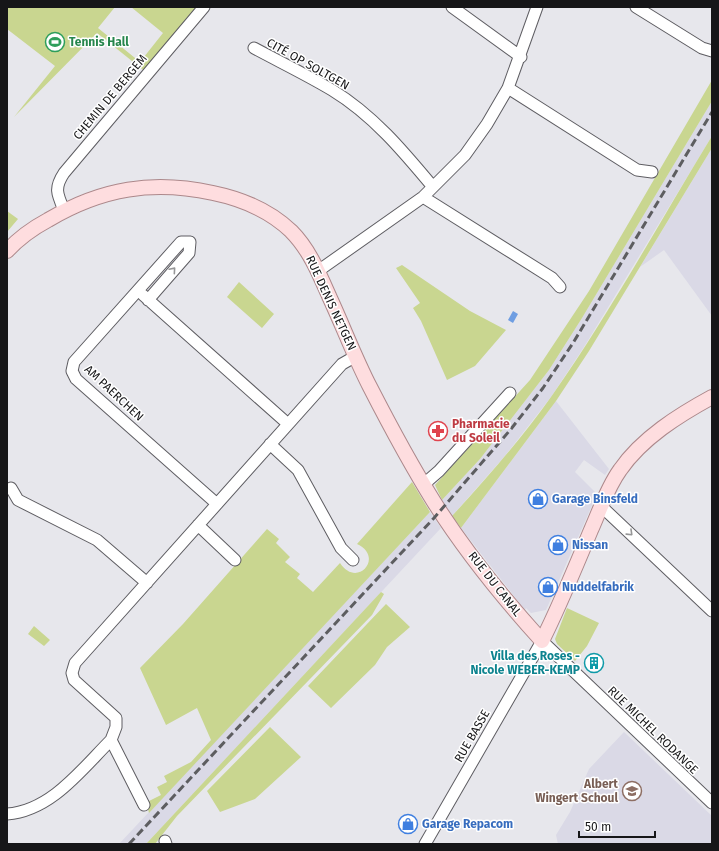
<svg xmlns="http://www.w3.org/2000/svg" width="719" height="851" viewBox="0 0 719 851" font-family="'Fira Sans',sans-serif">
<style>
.built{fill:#dad9e6}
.green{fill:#c9d690}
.water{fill:#6f9ee2}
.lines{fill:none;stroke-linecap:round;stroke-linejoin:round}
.minor-casing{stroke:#5e5d62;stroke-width:13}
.major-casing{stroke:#ac888b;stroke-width:16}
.minor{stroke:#fff;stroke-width:11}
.major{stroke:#fedddf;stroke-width:14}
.rail{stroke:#5d5d60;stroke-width:3;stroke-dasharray:8 4;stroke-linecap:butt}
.oneway{stroke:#969697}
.labels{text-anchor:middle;stroke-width:3;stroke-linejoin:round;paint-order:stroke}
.leisure-label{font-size:12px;font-weight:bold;fill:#27864d;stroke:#fff;text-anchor:start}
.street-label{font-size:12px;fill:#161618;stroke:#fff}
.health-label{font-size:12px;font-weight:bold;fill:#be3a42;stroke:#fff;text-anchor:start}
.shop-label{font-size:12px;font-weight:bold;fill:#366cbe;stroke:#fff;text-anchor:start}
.culture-label{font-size:12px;font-weight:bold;fill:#0d838f;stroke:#fff;text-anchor:end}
.education-label{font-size:12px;font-weight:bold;fill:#785e54;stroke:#fff;text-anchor:end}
</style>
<rect width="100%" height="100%" fill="#e7e7ec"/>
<path class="built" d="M712,101V136L584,347L551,397L504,457L452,516L442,500L480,459L549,370L582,318Z
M712,148V316L664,250L640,267Z
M556,401L609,469L605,475L584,460L575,472L597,494L546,610L531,613L526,608L525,610L461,528Z
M430,512L441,528L146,844H119Z
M624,732L712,816V844H558L556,835L570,812L589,769Z"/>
<path class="green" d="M7,7H115L98,28L140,62L163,33L131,7H204L147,73L97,33L14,117L55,66L7,29Z
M712,80V101L582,318L549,370L480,459L442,500L435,485L530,380L589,291Z
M712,136V148L589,351L556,401L461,528L452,516C487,478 521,439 551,397C610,313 659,223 712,136Z
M7,211L18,219L7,232Z
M402,265L470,311L506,330L475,366L447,380L421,321L413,308L420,303L396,268Z
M239,282L274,314L262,328L227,297Z
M412,482L430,512L149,813L148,809L149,801L161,795L157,787L167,782L164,776L191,762L211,740L197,708L166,725L140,668L183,624L267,529L279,539L276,543L290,557L285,562L300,574L297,578L313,592L340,563C357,589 385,557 357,544Z
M381,592L384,594L372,615L177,816L155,844H146Z
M386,604L410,627L387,647L375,665L331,708L308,686Z
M567,608L599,623L587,646L575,661L557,644L555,639Z
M34,626L50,640L44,646L28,634Z
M270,727L301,757L255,799L220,812L207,791Z"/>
<path class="water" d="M513,311L518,314L513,323L508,320Z"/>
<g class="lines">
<defs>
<path id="minor" d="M452,7L521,57
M636,7L702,48L712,51
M254,48C280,62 307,75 332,90C373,115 403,151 433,187
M508,88L637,170L652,172
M423,197L552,278L560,287
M64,210C57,194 54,188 64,173L204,7
M318,271L423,197L465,155L487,124L508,88L537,7
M143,295L288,424
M148,300L189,253L190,242H181L74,362L72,371L76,379L217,504
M270,444L298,470L341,548L353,560
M424,484L439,471L510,393
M11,488L18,500L97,540L147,583
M601,506L712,611
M198,525L235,560
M111,740L116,727V718L74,680L72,673L75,663L342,364L356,356
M7,814C51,811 82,769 111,740L144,805
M165,841L166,844
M425,844L542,641L712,803"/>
<path id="major" d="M7,251C19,238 33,228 48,220C102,188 153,180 213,193C242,199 269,210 291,231C309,249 319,273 329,296C343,326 355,358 370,387C390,426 411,465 434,502C465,551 503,598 542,641C560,605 575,568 591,530C600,510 607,488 620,470C642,438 679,415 712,397"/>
</defs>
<use href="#minor" class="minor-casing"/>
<use href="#major" class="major-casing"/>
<use href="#minor" class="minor"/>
<use href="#major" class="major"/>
<path class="rail" d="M129,844L434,518L511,429L543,388L573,343L712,112"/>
</g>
<defs><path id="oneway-chevron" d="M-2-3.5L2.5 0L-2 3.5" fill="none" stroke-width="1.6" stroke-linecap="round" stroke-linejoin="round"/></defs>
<g class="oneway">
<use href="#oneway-chevron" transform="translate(173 270) rotate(-49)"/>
<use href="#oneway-chevron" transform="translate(630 533) rotate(44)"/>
</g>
<defs>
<symbol id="stadium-ring" viewBox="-11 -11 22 22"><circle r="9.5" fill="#fff" stroke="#2e9e5b" stroke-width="1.5"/><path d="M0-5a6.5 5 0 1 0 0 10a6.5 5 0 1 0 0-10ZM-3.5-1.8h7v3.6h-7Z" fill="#2e9e5b"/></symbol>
<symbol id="pharmacy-ring" viewBox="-11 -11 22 22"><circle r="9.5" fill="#fff" stroke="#e0444e" stroke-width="1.5"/><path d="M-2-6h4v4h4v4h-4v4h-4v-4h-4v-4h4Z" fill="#e0444e"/></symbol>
<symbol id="shop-ring" viewBox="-11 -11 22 22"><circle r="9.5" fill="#fff" stroke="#3f7fe0" stroke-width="1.5"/><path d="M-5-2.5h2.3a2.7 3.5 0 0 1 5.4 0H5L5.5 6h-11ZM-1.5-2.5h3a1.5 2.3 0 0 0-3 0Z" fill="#3f7fe0"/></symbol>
<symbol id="building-ring" viewBox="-11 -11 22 22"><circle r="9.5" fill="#fff" stroke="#0f9aa8" stroke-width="1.5"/><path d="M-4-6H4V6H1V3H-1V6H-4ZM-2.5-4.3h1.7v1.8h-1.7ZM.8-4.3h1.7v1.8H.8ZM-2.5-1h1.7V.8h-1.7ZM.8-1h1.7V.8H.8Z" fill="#0f9aa8"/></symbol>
<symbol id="school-ring" viewBox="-11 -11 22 22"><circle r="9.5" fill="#fff" stroke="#8d6e63" stroke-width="1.5"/><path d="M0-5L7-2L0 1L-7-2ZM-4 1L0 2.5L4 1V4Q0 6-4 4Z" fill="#8d6e63"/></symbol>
</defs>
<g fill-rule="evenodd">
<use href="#stadium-ring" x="44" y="31" width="22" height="22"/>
<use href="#pharmacy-ring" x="427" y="420" width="22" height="22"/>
<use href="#shop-ring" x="527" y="488" width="22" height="22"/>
<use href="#shop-ring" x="547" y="534" width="22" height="22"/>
<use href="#shop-ring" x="537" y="576" width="22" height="22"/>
<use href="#building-ring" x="583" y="652" width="22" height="22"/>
<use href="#school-ring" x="621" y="780" width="22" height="22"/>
<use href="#shop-ring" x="397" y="813" width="22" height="22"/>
</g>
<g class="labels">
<g class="leisure-label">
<text x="69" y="46">Tennis Hall</text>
</g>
<g class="street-label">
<text transform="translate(308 64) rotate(29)" y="4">CITÉ OP SOLTGEN</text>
<text transform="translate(110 97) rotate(-50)" y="4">CHEMIN DE BERGEM</text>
<text transform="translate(331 303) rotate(65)" y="4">RUE DENIS NETGEN</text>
<text transform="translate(114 393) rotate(43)" y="4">AM PAERCHEN</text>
<text transform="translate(495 584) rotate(52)" y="4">RUE DU CANAL</text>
<text transform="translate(653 730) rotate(44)" y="4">RUE MICHEL RODANGE</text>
<text transform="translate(472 736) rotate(-60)" y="4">RUE BASSE</text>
</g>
<g class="health-label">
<text x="452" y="428">Pharmacie<tspan x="452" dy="14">du Soleil</tspan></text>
</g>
<g class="shop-label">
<text x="552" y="503">Garage Binsfeld</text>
<text x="572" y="549">Nissan</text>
<text x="562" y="591">Nuddelfabrik</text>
<text x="422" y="828">Garage Repacom</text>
</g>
<g class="culture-label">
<text x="580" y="660">Villa des Roses -<tspan x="580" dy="14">Nicole WEBER-KEMP</tspan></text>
</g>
<g class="education-label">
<text x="618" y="788">Albert<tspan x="618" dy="14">Wingert Schoul</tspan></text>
</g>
</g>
<rect width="719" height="851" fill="none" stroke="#161618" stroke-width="16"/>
<path d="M579 831v6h76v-6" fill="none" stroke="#161618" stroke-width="2"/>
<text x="585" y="831" font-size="12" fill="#161618" stroke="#ffffff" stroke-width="3" paint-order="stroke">50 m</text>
</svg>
